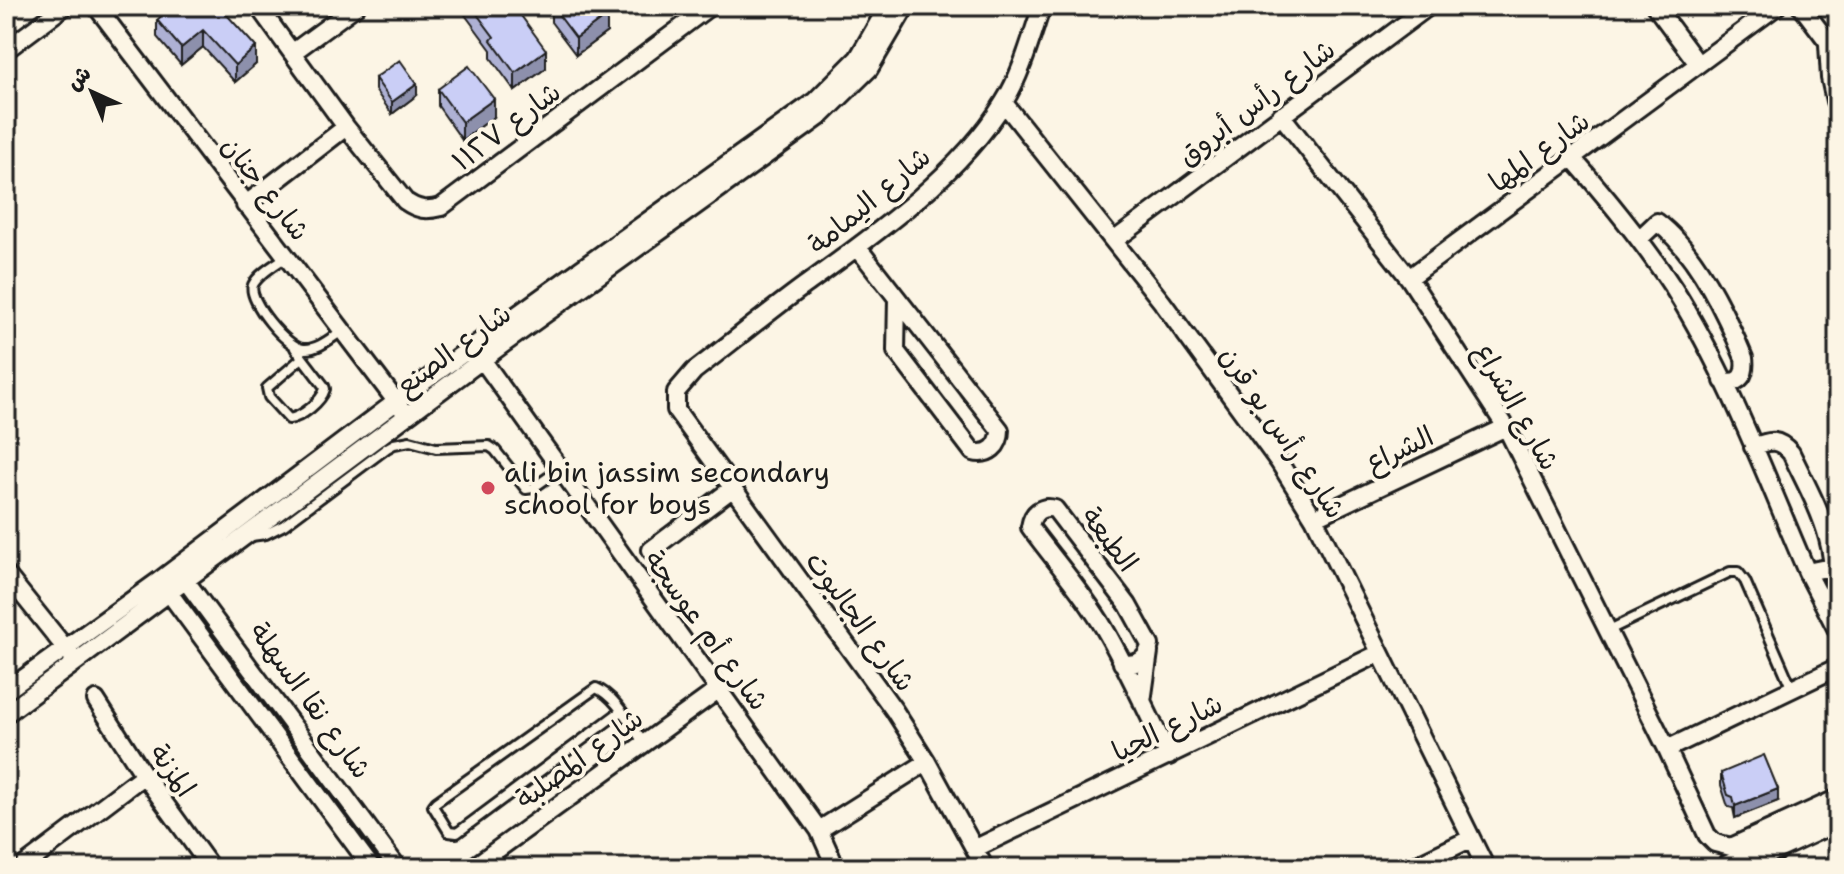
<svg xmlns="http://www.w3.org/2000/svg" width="1844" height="874" viewBox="0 0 1844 874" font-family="'Shantell Sans','Playpen Sans Arabic',sans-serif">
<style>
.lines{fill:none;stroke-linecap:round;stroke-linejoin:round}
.lane-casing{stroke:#1c1c1c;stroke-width:14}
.street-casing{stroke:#1c1c1c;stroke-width:22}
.secondary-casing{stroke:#1c1c1c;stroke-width:30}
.lane{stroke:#fcf5e5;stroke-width:8}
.street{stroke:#fcf5e5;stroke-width:16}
.secondary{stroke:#fcf5e5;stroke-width:24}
.wall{fill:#aeb1d4;stroke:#1c1c1c;stroke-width:2}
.shaded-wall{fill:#8d90ac;stroke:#1c1c1c;stroke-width:2}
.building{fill:#cacef6;stroke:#1c1c1c;stroke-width:2}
.poi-dot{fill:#d1495b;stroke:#fcf5e5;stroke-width:3}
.labels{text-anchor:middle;stroke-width:8;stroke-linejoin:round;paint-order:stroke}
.street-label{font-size:28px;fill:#1c1c1c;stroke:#fcf5e5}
.poi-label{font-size:28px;fill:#1c1c1c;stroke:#fcf5e5;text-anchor:start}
</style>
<rect width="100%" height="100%" fill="#fcf5e5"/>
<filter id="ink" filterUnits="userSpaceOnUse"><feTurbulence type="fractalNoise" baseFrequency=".0125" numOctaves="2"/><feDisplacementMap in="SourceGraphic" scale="16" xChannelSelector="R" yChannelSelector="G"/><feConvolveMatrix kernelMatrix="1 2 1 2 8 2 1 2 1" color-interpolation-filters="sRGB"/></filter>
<g filter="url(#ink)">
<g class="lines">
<defs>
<path id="lane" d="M286,257C276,264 258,274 253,285C247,300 288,349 304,349C318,350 331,338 342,331
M295,348L324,386L325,389C321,402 302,417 289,419L269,397L267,388L302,358
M251,536L266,534L284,525L387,448L394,444L410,441L436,448L489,446L495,450L526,489L533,488L560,469
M1607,631L1730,572H1738L1745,581L1792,689
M621,711L457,833L449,832L433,806L436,802L596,688C616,696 631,726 644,743
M491,854L503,868"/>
<path id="street" d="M96,6L402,409
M258,6L346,127L405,201C418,210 426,211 441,207L710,6
M1655,6L1698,64
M1801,6L1838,55
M1828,44L1830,78L1835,101
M6,50L65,6
M292,53L356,6
M1004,103L1162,302L1279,462L1314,518L1486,868
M1281,115L1409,278L1506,427L1667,749L1707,835L1715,843L1731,847L1838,798
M1573,159C1609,200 1644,243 1674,289C1729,377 1766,477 1807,572L1836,566
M245,205L346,127
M1639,239L1657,222C1696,251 1726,314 1744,358C1746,374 1741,385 1723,381
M1115,240L1429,6
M858,248L1000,430C1000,446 989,456 973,452L896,351L897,298
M1409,278L1777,6
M476,351L819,830L836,868
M1753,447C1770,440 1778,438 1791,453C1817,507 1844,550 1829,613
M1314,518L1506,427
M651,550L733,488
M1807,572L1838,632
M180,573L398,868
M6,574L70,654
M164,586L372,868
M1122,663C1137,666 1147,660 1150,645L1128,605L1055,509C1041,505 1032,513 1030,527C1054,560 1083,592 1104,628C1128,669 1147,713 1169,756
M6,691L160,580L397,401L815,101L858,58L888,6
M96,700L144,775L211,868
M1142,702L1149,652
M6,714L502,345L822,115L869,69L906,6
M1667,749L1838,667
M819,830L927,762
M976,848L1380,653
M21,868L144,775
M472,868L718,690
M985,868L927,762L894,710L676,410V392L694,371C731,343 767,313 804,286C873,236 960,175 1004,102C1022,73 1031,38 1042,6
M1410,868L1470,839
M1837,868L1838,867"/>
<path id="secondary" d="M1729,868L1838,818
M1793,868L1838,847"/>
</defs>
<use href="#lane" class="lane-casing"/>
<use href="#street" class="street-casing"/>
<use href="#secondary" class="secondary-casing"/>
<use href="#lane" class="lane"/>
<use href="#street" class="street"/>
<use href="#secondary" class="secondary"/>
</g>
<path class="wall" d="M236,6L226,14L256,64L235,82L203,47L181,65L157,37V20Z
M460,6H516V9L546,68L515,91L491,58V50L460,8Z
M551,6H600L607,32L576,55L551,22Z
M375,78L417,95L392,114L375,90Z
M438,89L494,117L462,140L438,106Z
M1721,773L1778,801L1735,818L1733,808L1728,807L1721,785Z"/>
<path class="shaded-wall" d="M218,6H236L218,20Z
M607,15V32L576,55V38Z
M203,30V47L181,65V48Z
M256,47V64L235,82V65Z
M546,50V68L515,91V73Z
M417,84V95L392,114V102Z
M494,99V117L462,140V122Z
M1778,789V801L1735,818V806Z"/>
<path class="building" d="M172,6H219L256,47L235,65L203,30L181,48L157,20Z
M471,6H514L546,50L515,73L491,40L494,37Z
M552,6H600L607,15L576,38Z
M400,60L417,84L392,102L375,78Z
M469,66L494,99L462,122L438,89Z
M1764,755L1778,789L1735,806L1733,797L1728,795L1721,773Z"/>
</g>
<circle class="poi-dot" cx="488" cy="488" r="8"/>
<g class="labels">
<g class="street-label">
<text transform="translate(1256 102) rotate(-37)" y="10">شارع رأس أبروق</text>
<text transform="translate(506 126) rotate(-37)" y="10">شارع ١١٢٧</text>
<text transform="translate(1539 151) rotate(-36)" y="10">شارع المها</text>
<text transform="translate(266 188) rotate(52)" y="10">شارع جنان</text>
<text transform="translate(869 200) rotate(-40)" y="10">شارع اليمامة</text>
<text transform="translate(453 349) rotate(-36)" y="10">شارع الصنع</text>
<text transform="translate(1517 406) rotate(60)" y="10">شارع الشراع</text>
<text transform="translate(1283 432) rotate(56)" y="10">شارع رأس بو قرن</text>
<text transform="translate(1399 449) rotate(-25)" y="10">الشراع</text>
<text transform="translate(1110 539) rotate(53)" y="10">الطبعة</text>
<text transform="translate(861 621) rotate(54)" y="10">شارع الجالبوت</text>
<text transform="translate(707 630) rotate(54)" y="10">شارع أم عوسجة</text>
<text transform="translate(311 700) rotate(54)" y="10">شارع نقا السهلة</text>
<text transform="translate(1167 727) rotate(-26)" y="10">شارع الحيا</text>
<text transform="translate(579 758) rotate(-36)" y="10">شارع المصلبة</text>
<text transform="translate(173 770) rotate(55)" y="10">المزنة</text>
</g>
<g class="poi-label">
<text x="504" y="482">ali bin jassim secondary<tspan x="504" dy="32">school for boys</tspan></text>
</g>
</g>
<rect width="1844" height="874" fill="none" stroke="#fcf5e5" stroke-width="32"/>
<rect x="16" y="16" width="1812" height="842" fill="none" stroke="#1c1c1c" stroke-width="3" filter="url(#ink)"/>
<g transform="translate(92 92) rotate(316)" stroke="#fcf5e5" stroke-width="6" paint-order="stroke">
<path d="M0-6L14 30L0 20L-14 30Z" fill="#1c1c1c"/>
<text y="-12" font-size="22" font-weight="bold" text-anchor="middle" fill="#1c1c1c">ش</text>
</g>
</svg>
